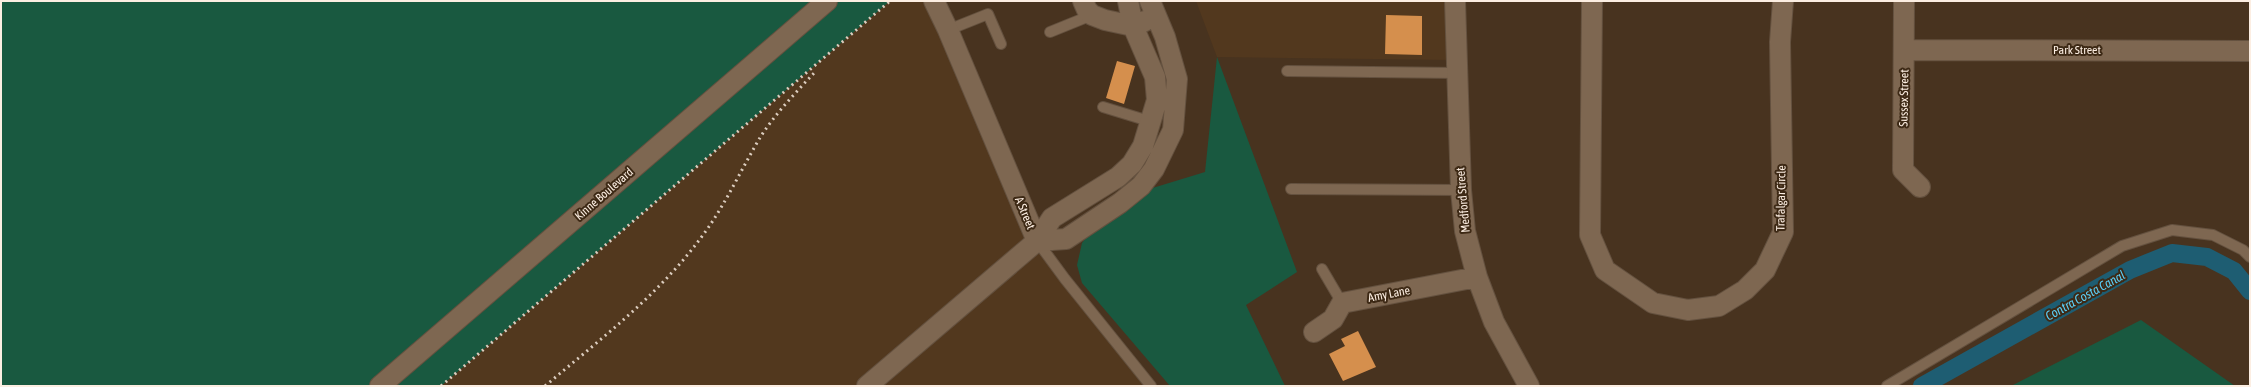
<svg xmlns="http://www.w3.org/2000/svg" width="2251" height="387" viewBox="0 0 2251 387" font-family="'Asap Condensed',sans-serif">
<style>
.built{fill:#52381e}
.green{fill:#195940}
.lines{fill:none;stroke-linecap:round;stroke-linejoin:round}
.canal{stroke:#1e5d72;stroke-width:18}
.building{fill:#d58f4d}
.service-casing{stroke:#64513f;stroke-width:12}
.minor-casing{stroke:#64513f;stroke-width:22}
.service{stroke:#7e6751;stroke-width:10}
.minor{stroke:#7e6751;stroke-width:20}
.rail{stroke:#dccdbf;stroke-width:3;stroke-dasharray:2 4;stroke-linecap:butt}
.labels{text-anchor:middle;stroke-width:4;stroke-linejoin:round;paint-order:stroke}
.street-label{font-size:12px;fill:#fceee2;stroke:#3d2915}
.water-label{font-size:13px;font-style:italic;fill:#5bcff8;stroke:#3d2915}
</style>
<rect width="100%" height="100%" fill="#48331f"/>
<path class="built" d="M890,1H934L1037,241L1151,386H441Z
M1196,1H1455L1456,60L1217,57Z"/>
<path class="green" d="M1,1H890L441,386H1Z
M1217,57L1297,272L1246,305L1285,386H1170L1082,283L1077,265L1082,243L1092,230L1146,190L1205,172Z
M2141,320L2235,386H2011Z"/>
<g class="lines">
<path class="canal" d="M1922,386L2130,270L2172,253L2207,257L2234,271L2250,291"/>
</g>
<path class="building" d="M1386,15L1422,16V55L1385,54Z
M1117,61L1135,66L1124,104L1106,98Z
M1358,331L1376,367L1343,381L1329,354L1345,346L1341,339Z"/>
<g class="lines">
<defs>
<path id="service" d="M948,30L988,14L1001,44
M1050,32L1092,15
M1287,71L1457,73
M1103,107L1152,122
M1291,189L1461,190
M1037,241L1065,279L1151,386
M1322,269L1342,303
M1887,386L2122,246L2172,230L2213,235L2243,250L2250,257"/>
<path id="minor" d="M1083,1L1087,10L1092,15L1105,20L1133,26L1145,21
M1455,1L1461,190L1465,231L1477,277L1494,322L1529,386
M1592,1L1590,235L1605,270L1653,303L1688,310L1719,306L1745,290L1765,270L1783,232L1780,42L1783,1
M1904,1L1903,170L1920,187
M1905,50L2250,51
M1037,241L1066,239L1120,203L1141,186L1154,169L1173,130L1177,79L1165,37L1150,1
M1037,241L1052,218L1118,177L1132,164L1143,146L1157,100L1155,77L1133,26L1128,1
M1314,332L1333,319L1342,303L1477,277
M380,386L827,1
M867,386L1037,241L948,30L934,1"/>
</defs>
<use href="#service" class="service-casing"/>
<use href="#minor" class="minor-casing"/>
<use href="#service" class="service"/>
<use href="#minor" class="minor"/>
<path class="rail" d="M441,386L890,1
M545,386C603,337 664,291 708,228C728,199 743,166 761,136C776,113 797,91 816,71"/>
</g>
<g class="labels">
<g class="street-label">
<text x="2077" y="54">Park Street</text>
<text transform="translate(1904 98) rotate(-89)" y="4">Sussex Street</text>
<text transform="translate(604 194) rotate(-41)" y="4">Kinne Boulevard</text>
<text transform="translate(1781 198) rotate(-89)" y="4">Trafalgar Circle</text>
<text transform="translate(1463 200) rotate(-95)" y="4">Medford Street</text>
<text transform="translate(1025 213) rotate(67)" y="4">A Street</text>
<text transform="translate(1389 294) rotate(-11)" y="4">Amy Lane</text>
</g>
<g class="water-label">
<text transform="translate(2085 295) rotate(-29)" y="5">Contra Costa Canal</text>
</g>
</g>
<rect width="2251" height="387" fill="none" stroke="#fceee2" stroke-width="4"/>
</svg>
